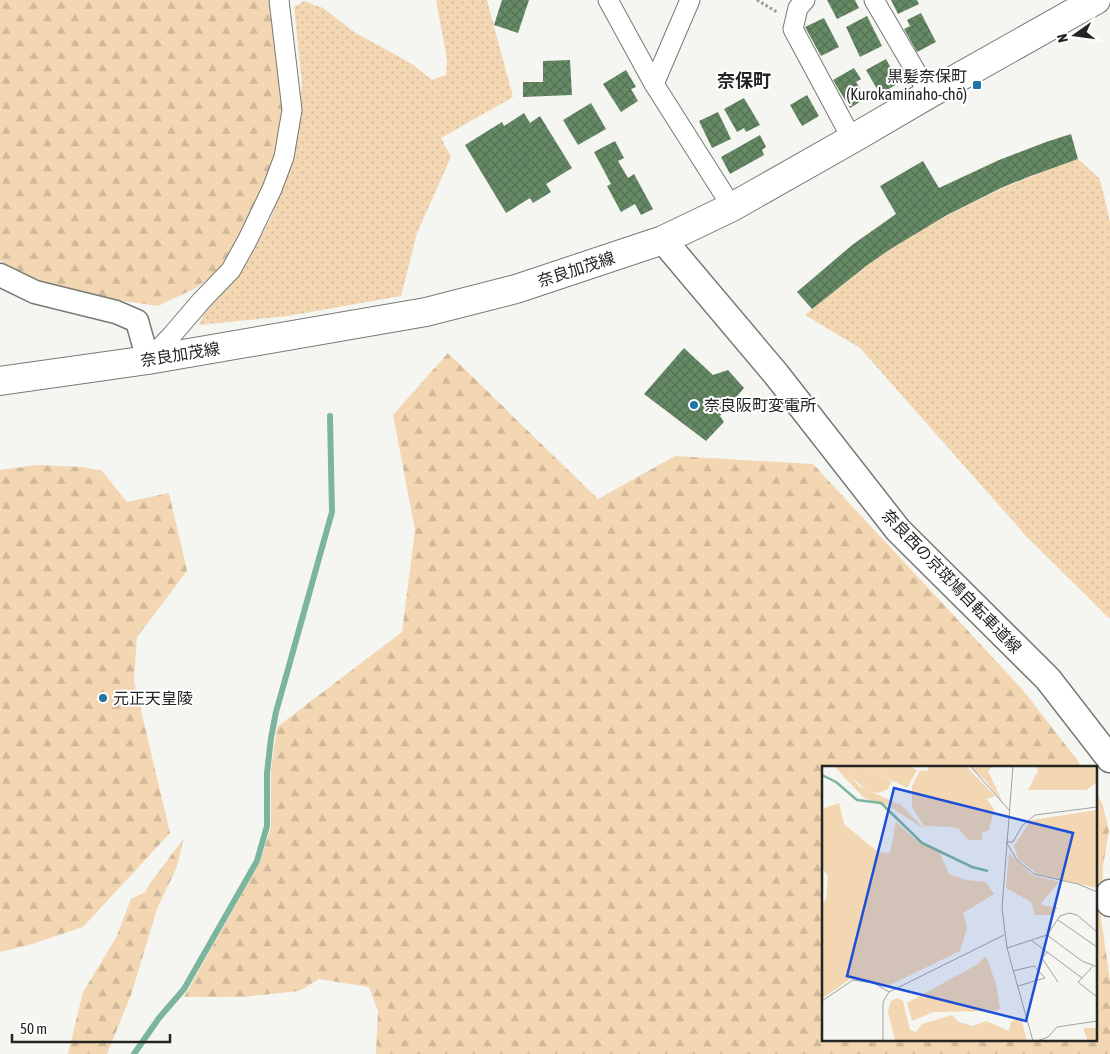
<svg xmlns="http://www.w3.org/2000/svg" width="1110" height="1054" viewBox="0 0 1110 1054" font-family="'Asap Condensed','Noto Sans JP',sans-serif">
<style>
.grass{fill:url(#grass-dots)}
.forest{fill:url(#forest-firs)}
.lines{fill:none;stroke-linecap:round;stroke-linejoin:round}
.stream{stroke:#7bb59e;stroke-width:6}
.building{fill:url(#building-cross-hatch)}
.minor-casing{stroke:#787975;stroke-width:21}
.tertiary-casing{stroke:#787975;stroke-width:25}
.secondary-casing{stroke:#787975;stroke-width:29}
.primary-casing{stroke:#787975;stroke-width:30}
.path{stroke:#969794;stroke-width:3;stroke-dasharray:2.5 2.5;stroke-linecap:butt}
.minor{stroke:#fff;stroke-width:19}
.tertiary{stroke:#fff;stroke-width:22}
.secondary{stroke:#fff;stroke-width:26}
.primary{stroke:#fff;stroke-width:28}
.poi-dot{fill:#1f76a6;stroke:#fff;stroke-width:2}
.labels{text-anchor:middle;stroke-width:4;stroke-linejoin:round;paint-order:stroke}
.poi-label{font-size:16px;fill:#242423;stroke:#fff;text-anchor:start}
.street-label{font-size:16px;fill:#242423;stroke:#fff}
.neighbourhood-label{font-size:18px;font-weight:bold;fill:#242423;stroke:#fff}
.inset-river{fill:none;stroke:#7bb59e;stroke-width:2.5}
.inset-road{fill:none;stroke:#a1a29f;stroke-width:1}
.view{fill:#1d4ed8;fill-opacity:0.15;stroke:#1d4ed8;stroke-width:2.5}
.inset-edge{fill:none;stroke:#242423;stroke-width:2.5}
</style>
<defs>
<pattern id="grass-dots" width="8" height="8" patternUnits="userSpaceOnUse" patternTransform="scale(1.25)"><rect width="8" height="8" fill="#f3d6b2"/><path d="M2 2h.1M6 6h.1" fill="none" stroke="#d0b899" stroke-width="1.8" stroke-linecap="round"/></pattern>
<pattern id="forest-firs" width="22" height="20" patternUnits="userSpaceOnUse" patternTransform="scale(1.25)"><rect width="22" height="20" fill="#f3d6b2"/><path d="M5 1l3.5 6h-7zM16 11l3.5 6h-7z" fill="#d0b899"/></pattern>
<pattern id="building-cross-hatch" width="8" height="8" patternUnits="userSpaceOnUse" patternTransform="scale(1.25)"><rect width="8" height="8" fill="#668a65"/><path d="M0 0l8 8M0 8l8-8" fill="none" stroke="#547153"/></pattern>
</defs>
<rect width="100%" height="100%" fill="#f5f6f2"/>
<path class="grass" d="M436,0H487L513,97L441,138L451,157L417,233L401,296L288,316L199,325L205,311L247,262L271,218L291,166L302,84L294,7L304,1L323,8L354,32L412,64L432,80L446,75L447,59Z
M1078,159L1100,179L1110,222V619L1027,537L860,348L805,315C833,291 862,268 893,247C951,210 1013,181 1078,159Z"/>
<path class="forest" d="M0,0H271L285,109L276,163L224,266L196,288L158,306L117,300L31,278L7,266L0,260Z
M448,353L598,499L675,456L813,464L1022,689L1078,761L1082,768H824V1040H1096V793L1102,803L1109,830L1103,867L1101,918L1110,981V1054H376L378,1011L369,987L319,979L299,991L243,997H184L260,862L271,827V770L277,727L402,632L415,530L393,415Z
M37,465L83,467L102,471L127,502L169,493L187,571L137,637L134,680L170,833L83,927L29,945L0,952V470Z
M184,838L176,869L157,909L131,995L107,1054H68L83,992L116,938L131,899L145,892L151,882Z"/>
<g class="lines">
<path class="stream" d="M134,1054L159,1018L184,989L257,861L267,826V773L271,738L276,712L332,512L330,416"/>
</g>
<path class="building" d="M502,0H529L518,33L494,25Z
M827,0H855L859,8L837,19Z
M891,0H917L919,4L898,14Z
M921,13L936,42L917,52L904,29L910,26L907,20Z
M867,16L882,46L860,57L846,27Z
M824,18L839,47L821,56L805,27Z
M886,59L899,83L880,94L866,70Z
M570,60L572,95L523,97V82H543V61Z
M854,68L861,79L856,82L866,98L850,108L833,80Z
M626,70L636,87L631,89L638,101L621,112L603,84Z
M807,95L819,116L802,126L790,105Z
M744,98L760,125L746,132L744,128L737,132L724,109Z
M591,103L606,129L578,145L563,120Z
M718,112L731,139L712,148L699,121Z
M524,113L530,123L540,116L572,168L546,184L551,192L533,203L530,198L506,213L465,145L502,122L504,126Z
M1071,134L1078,159L1028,177L1001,188L947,215L892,248L866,266L812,309L797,292L852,245L896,214L880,186L923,161L939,188L999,160L1046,142Z
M760,135L766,147L762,150L764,155L730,174L721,157Z
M615,141L624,158L618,161L628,178L634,174L653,209L641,215L635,204L621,212L607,186L611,184L594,152Z
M684,348L713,375L728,370L744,388L720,416L724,422L706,441L644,394Z"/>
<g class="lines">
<defs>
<path id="minor" d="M608,0L654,84L732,207
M805,0L798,8L793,29L852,139
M874,0L929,94
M654,84L690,0
M148,360L172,335L202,300L231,270L248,239L272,189L284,157L292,110L279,0"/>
<path id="tertiary" d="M0,275L35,292L116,312L137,321L148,360"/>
<path id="secondary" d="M663,240L776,374L898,530L1048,679L1110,759
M1110,893V903"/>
<path id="primary" d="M0,381L148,360L426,312L516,289L663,240L732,207L852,139L929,94L1096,0"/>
</defs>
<use href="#minor" class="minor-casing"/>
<use href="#tertiary" class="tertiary-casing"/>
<use href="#secondary" class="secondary-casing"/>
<use href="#primary" class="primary-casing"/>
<path class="path" d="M757,0L777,12"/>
<use href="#minor" class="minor"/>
<use href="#tertiary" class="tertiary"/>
<use href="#secondary" class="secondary"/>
<use href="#primary" class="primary"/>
</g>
<g class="poi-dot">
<rect x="972" y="80" width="10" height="10" rx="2.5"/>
<circle cx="694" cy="405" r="5"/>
<circle cx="103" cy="698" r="5"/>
</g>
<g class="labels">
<g class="poi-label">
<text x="967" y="82" text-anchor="end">黒髪奈保町<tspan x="967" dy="18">(Kurokaminaho-chō)</tspan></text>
<text x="704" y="411">奈良阪町変電所</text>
<text x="113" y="704">元正天皇陵</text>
</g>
<g class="street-label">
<text transform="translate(576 269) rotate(-18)" y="6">奈良加茂線</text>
<text transform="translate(180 354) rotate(-9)" y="6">奈良加茂線</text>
<text transform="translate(952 581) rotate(46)" y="6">奈良西の京斑鳩自転車道線</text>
</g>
<g class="neighbourhood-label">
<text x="744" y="87">奈保町</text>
</g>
</g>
<g transform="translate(822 766)">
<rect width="275" height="275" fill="#f5f6f2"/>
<path d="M26,0H42L70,15L66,23L56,27L46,25L29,11ZM147,0H170L166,5L182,39L163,14ZM187,87L210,109L237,116L219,137L222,140L236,141L231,149H213L209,136L184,122ZM164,190L174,218L178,243L174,245L111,246L90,255L85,237L156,198Z" fill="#f3d6b2"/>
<path d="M12,0H26L29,11L37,20L79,39L101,62L67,40L42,32ZM108,0H144L173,30L165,33L172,43L170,53L167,64L160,67V74H146L137,63L130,61L102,60L90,41V20L98,4L105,5ZM214,0H275V16L264,24H206L216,5ZM17,37L22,58L56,86L68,87L74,56L94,74L116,83L127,108L144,114L164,116L172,128L141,147L145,162L138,185L68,219L28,213L0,233V138L4,133L6,110L0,102V43ZM275,44V122L215,108L196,93L192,80L209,54ZM75,232L81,235L88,264L94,266L100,258L130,249L137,256L151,260L164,255L187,265L189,256L199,251L205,275H73L66,245L69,235ZM261,262H275V275H266Z" fill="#f3d6b2"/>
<path d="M42,0H88L95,4L85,22Z" fill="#f3d6b2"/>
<path class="inset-river" d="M0,9L14,16L35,34L59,37L100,77L150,101L166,105"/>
<path class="inset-road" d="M148,0L187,44M191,0L180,142L185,182L211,275M275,41L213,49L200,60L191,76H184L195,94L212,108L256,118L275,126M236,154L275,181M225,169L238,150L247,147L255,149L275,166M209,174L260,212L270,201M185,182L225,169L260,195L275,201M225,186L220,192L236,216M191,205L212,200L223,212L196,220M260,212L256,216L275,231M0,235L31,214L52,217L67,226L182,169M61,275V236L67,226M215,275L226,271L235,261L275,255"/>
<path class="view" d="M72,22L251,67L204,255L25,210Z"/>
<rect width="275" height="275" class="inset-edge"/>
</g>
<g transform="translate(1075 35) rotate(256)" stroke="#ffffff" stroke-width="4" paint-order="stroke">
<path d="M0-4L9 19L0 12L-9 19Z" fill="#242423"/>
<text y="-8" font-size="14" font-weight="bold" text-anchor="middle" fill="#242423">N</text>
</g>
<path d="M12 1034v8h158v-8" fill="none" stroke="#242423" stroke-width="2.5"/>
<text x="20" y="1034" font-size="15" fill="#242423" stroke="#ffffff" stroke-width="4" paint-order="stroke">50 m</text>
</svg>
